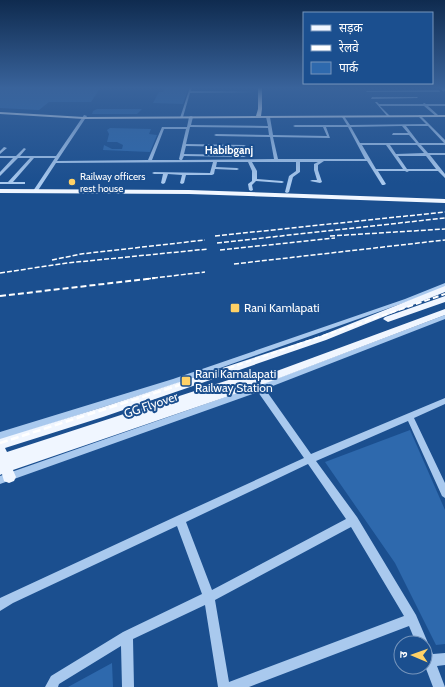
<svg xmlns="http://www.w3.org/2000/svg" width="445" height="687" viewBox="0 0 445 687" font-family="Cabin,'Noto Sans Devanagari',sans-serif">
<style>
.green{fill:#2e69ad}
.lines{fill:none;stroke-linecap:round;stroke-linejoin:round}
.minor{fill:#a9c9ee;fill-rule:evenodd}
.major{fill:#f0f6ff;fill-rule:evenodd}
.rail-far3{stroke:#fff;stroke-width:1;stroke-dasharray:3 1.5;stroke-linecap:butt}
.rail-far2{stroke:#fff;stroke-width:1.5;stroke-dasharray:5 2;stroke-linecap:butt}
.rail-far1{stroke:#fff;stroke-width:2;stroke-dasharray:6 3;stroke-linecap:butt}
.rail{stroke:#fff;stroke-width:2.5;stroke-dasharray:8 3.5;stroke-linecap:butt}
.poi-dot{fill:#ffd166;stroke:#1b4f8f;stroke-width:1.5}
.labels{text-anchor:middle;stroke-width:4;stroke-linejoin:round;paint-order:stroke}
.far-poi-label{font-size:10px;fill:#fff;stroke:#1b4f8f;text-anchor:start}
.far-neighbourhood-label{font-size:11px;font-weight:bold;fill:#fff;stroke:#1b4f8f}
.poi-label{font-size:12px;fill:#fff;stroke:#1b4f8f;text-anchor:start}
.street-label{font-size:12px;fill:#fff;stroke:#1b4f8f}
</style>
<rect width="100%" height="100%" fill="#1b4f8f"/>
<path class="green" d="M0,87H101L91,102H49L39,110L0,108Z
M165,87H189L183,104L153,103L159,92H163Z
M97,109H142L137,114H92L93,111Z
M110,128L151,129L149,134L157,135L150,152L103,150L104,145L112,149H122L123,145L117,142H107L109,134L107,130Z
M410,430L445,510V644L436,645L395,563L325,462Z
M112,663L113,687H68Z"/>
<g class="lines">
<path class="minor" d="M190,87H192L191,91L261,92L190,93L183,117L180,118Z
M439,90L440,92H366L367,91Z
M372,97H417L418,98L371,99Z
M375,102H377L379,104H423L424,103L426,104H445V106H428L438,115L437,117L424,106H380L390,116L388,117Z
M84,115L87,116L57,161L148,160L162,127H187L189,117L191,116L193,117L191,125L268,126L266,117L268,116L270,117L273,135L327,136L323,127H295L293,126L295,125H347L342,117L344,116L350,125L426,124L418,116L420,115L445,140V145H421L428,153H445V155H430L445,174V178L438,171H409L407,172L405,171H378L386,184L384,185H382L367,161H324L318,165V170L322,182L320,183L310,181L312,180H317L314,170V164L318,162H300V172L293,177L289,192L287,193L285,192L289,176L296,171V162H252L257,171V179L282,181L284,182L282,183L256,181L252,185L253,190L251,191L249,190L248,184L252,181V171L248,162H217L216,167L237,168L239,169L237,170L215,169L214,174L212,175H186L184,183L182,184L180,183L182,175L168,174L165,183L163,184L161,183L163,174H154L152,173L154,172L210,173L213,162L56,163L37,192H35L33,191L55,158H34L13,182H25V184H0V182H8L30,158H18L0,176V172L13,158H0V156H16L24,148L26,149L20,156H56ZM402,126L408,133H393L392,135H409L416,143H360L351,127ZM406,126H428L444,143H419ZM190,127L268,128L269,135L216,134L214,135L216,136L270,137L274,159L182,160L184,156L244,157L246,156L244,155L184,154L186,146L244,147L246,146L244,145L186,144ZM326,127H348L365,159H278L273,137L330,138ZM164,129H186L179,159L180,160H152ZM362,145H386L403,169H376ZM390,145H417L424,153L396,154ZM398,156H426L436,169H407Z
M4,147L7,148L0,154V151Z
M445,283V287L409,301L178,383L0,440V432L173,379L405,299Z
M445,315V319L265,389L311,454L445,398V404L414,418L445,483V498L442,496L408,421L316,461L357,517L416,615L428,643L427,645L429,646L433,654L445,653V665L437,666L445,687H433L425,666V643H416L409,626L249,687H218L205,605L133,639L134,687H122L121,646L59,684L58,687H45L51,676L123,632L202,594L177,526L13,603L0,611V598L177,516L304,458L258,392L0,484V476L257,386ZM308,464L346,519L212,590L186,522ZM351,527L404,616L229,682L215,600Z"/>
<path class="major" d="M258,87H262V109L261,116L445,115V117L84,119L0,114V112L84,117L256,116L258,109Z
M438,87L445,88V91Z
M0,189L189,190L445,199V203L189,194L0,193Z
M445,286V292L326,340L103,417L5,448L7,452L250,373L254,374L255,379L445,309V315L261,385L13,470L16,477L14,481L9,483L4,481L2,474L0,475V439L103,407L320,336Z
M445,296V302L388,322L383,319L385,317Z"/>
<path class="rail-far3" d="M438,87L445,92"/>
<path class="rail-far2" d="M215,236L445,212
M330,236L445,229
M217,243L445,218
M220,250L335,238
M52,260L81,254L205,240
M234,264L445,240
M0,273L67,263L208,249
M146,279L205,272"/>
<path class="rail-far1" d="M0,296L155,278
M186,383L445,294"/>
<path class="rail" d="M0,443L189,382"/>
</g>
<linearGradient id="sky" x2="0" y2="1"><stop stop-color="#0f2b4f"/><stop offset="0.48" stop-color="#39639b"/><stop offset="1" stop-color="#39639b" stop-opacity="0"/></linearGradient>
<rect width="445" height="183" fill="url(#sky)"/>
<g class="poi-dot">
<circle cx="72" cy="182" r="4"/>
<rect x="230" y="303" width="10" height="10" rx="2"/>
<rect x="181" y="376" width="10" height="10" rx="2"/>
</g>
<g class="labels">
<g class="far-poi-label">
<text x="80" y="180">Railway officers<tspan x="80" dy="12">rest house</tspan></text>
</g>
<g class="far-neighbourhood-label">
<text x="229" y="154">Habibganj</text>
</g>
<g class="poi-label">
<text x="244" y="312">Rani Kamlapati</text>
<text x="195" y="378">Rani Kamalapati<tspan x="195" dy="14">Railway Station</tspan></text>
</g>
<g class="street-label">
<text transform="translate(151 405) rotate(-19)" y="4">GG Flyover</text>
</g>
</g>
<rect x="303" y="12" width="130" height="72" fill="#1b4f8f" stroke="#7695bc"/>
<rect x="311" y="25" width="20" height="6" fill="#f0f6ff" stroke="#7695bc"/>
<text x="339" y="32" font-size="12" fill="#ffffff">सड़क</text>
<rect x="311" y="45" width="20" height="6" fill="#ffffff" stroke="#7695bc"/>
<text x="339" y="52" font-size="12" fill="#ffffff">रेलवे</text>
<rect x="311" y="62" width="20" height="12" fill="#2e69ad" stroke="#7695bc"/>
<text x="339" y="72" font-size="12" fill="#ffffff">पार्क</text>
<g transform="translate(413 655) rotate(272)"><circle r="19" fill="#1b4f8f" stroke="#7695bc"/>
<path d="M0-3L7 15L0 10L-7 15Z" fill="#ffd166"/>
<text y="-6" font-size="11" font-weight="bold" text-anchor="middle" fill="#ffffff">उ</text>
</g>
</svg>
